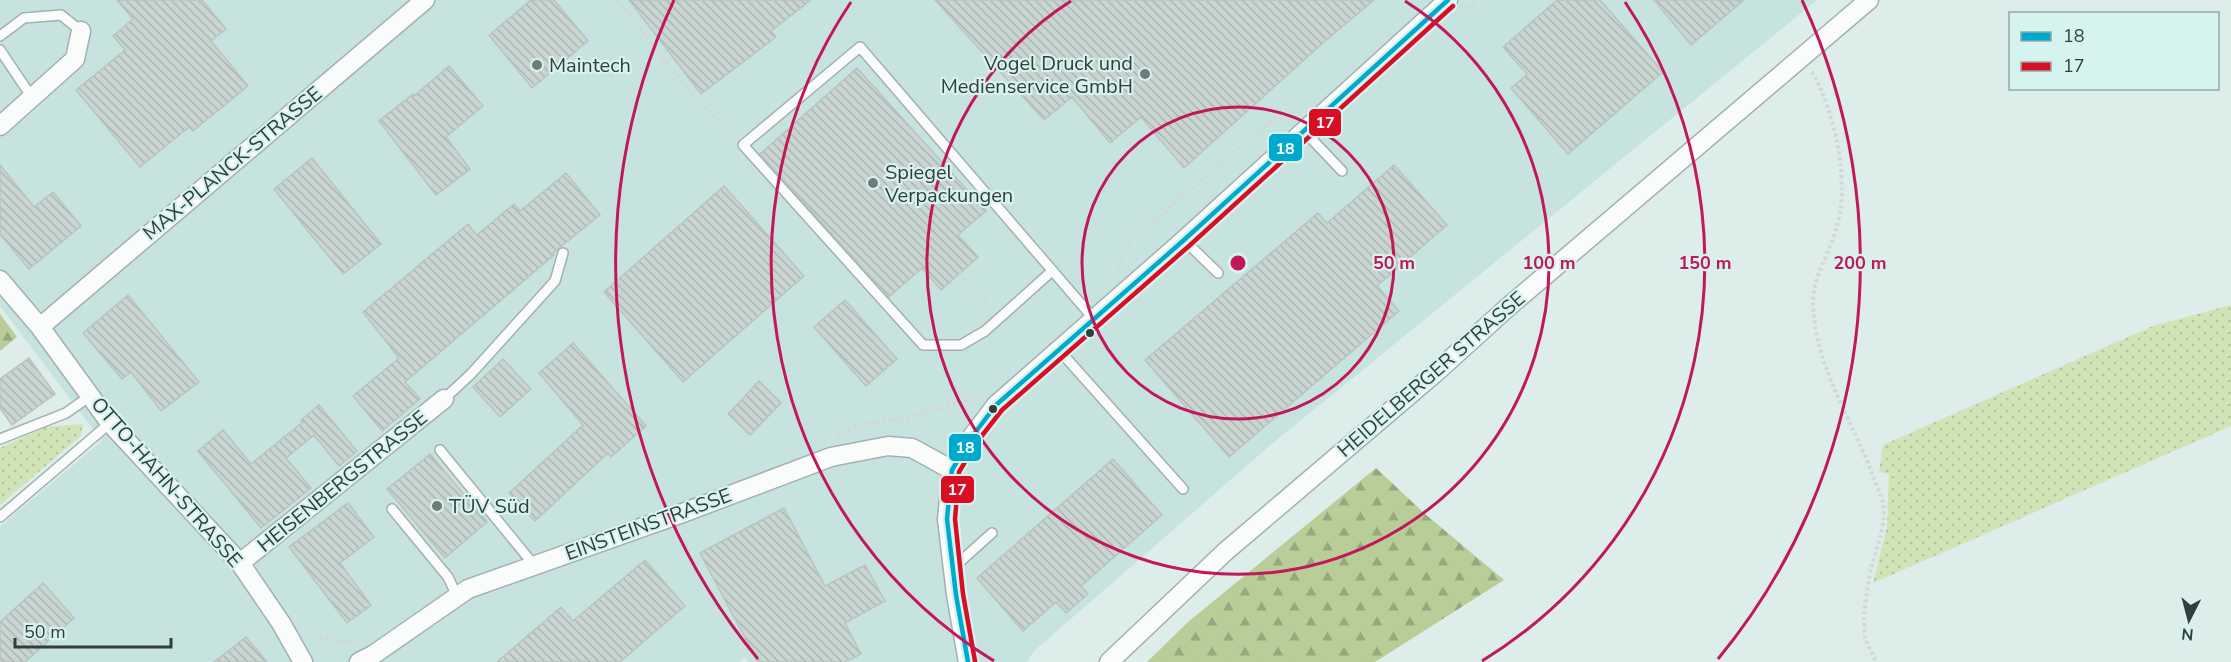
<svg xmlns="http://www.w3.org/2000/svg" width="2231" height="662" viewBox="0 0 2231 662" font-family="'Nunito Sans',sans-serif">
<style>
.built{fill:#c7e3e0}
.grass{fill:url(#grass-dots)}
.forest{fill:url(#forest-firs)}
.building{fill:url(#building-back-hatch);stroke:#b9c4c0;stroke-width:1.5}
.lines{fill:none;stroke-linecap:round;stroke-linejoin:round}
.lane-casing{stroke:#a4b0af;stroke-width:12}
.street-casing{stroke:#a4b0af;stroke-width:21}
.path{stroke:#d3d7d6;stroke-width:4;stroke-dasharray:3 3;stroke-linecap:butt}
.lane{stroke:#fafcfc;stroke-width:9}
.street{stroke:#fafcfc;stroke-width:18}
.bus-1-casing{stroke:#d6f3ef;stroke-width:9}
.bus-2-casing{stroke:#d6f3ef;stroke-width:9}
.bus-1{stroke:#00a9ce;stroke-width:4.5}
.bus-2{stroke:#d80e24;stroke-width:4.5}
.ring{fill:none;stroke:#c2185b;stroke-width:3}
.poi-dot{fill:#6e7b79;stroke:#d6f3ef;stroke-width:2}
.bus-dot{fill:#323d3c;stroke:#d6f3ef;stroke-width:2}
.labels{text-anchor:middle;stroke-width:4.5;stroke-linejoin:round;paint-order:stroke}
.poi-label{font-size:20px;fill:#323d3c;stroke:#d6f3ef;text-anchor:start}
.street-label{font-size:20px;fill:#323d3c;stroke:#d6f3ef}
.centre{fill:#c2185b;stroke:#d6f3ef;stroke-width:3}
.ring-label{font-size:18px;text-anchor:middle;font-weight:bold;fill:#c2185b;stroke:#d6f3ef;stroke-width:4.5;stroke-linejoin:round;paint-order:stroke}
.line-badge{stroke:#d6f3ef;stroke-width:2}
.badge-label{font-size:16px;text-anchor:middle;font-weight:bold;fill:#fff}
</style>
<defs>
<pattern id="grass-dots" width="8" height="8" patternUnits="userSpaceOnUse" patternTransform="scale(1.5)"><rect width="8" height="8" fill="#d0e4b7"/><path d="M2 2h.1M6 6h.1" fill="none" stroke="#b3c49e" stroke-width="1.8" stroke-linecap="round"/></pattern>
<pattern id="forest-firs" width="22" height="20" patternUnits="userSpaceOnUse" patternTransform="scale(1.5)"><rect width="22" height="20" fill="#b8cd98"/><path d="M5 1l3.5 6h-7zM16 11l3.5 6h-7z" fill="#96a87d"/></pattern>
<pattern id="building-back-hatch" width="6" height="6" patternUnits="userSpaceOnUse" patternTransform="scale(1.5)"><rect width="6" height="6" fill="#c9d5d1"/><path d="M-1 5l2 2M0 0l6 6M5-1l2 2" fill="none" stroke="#adb8b4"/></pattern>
</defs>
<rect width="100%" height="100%" fill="#dcedea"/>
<path class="built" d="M0,0H1817L1273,443L1034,651L1027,662H748L745,657L740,662H0V526L102,441L0,306Z"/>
<path class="grass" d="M2231,305V426L1873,583L1887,527L1889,474L1879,472L1883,445L2153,326Z
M83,424L81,436L0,505V448L46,427Z"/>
<path class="forest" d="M0,314L17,337L0,351Z
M1376,468L1425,514L1504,580L1375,662H1147L1188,622Z"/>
<path class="building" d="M117,0H202L226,29L211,41L248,86L193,131L189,127L140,167L76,90L125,50L113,36L133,19Z
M531,0H554L588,41L532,88L489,35Z
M629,0H811L771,31L776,37L701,94Z
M935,0H1374L1324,42L1184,168L1141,117L1110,143L1072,97L1044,120Z
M1557,0H1600L1663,72L1568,154L1511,88L1527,74L1503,47Z
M1654,0H1744L1691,45Z
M449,66L483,106L446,137L470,169L436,195L379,121L413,94L414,96Z
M857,68L986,211L958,235L978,257L941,290L922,268L889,297L760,154Z
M312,158L381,244L343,274L274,189Z
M0,165L34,207L53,192L81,226L29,269L0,234Z
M1394,165L1447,225L1377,286L1399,311L1229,457L1145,360L1318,213L1327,223Z
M566,173L600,215L559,248L553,253L554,255L405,382L420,399L382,431L353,396L399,358L363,312L468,224L477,235L514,204L520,211Z
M724,186L804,276L683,382L604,292Z
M128,295L199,382L161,411L131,372L122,379L83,333Z
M845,300L897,359L866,386L814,327Z
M573,343L646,426L611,457L608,453L535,521L509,493L583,425L539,373Z
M29,358L55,394L12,425L0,408V379Z
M503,359L531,389L500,417L473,387Z
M759,381L781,403L750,435L728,414Z
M319,405L357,451L339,466L314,435L286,458L311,488L261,528L198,451L223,430L251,464L303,422L301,420Z
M430,454L487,522L445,558L387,489Z
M1113,459L1162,515L1081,586L1088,594L1066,613L1056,602L1023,631L977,578Z
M348,503L374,537L340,563L371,605L347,623L289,547Z
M784,508L825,586L865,565L885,601L845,623L861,654L845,662H758L700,553Z
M645,560L685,606L620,662H497L561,607L573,621Z
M43,583L74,618L25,662H0V622Z
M246,637L267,662H214Z"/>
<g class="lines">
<defs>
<path id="lane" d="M0,36L24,18L61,15L81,31
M0,50L31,96
M1304,131L1342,171
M1184,240L1218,273
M1052,271L985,331L961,345H923L743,145L860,47L1094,319
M1059,350L1183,489
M444,399L471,374L555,281L563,253
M0,439L66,413L90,396
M440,450L534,565
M392,509L448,577L457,596
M0,517L110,423
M953,568L992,533"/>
<path id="street" d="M0,126L75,59L81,31
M0,280L40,327L110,423L240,563L281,623L303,662
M40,327L425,0
M240,563L444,399
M359,662L373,655L468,589L680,514L831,457L888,446L912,448L952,470
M968,662L956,595L947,519L952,470L971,438L996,405L1184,240L1448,0
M1109,662L1226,551L1434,374L1507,308L1869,0"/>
</defs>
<use href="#lane" class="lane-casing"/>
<use href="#street" class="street-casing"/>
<path class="path" d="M617,0L695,98L734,136
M1464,12L1477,0
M1812,72C1835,111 1851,186 1836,230C1829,253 1813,277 1813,303C1814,364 1851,418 1872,473C1875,483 1881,493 1883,503C1887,524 1876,549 1871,569C1867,588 1862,618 1865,637C1867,645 1873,654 1876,662
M1119,271L1123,248L1274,118L1289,120
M959,274L991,308
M837,435L865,424L909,418L970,399L979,394
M308,633L342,643L356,642"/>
<use href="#lane" class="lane"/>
<use href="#street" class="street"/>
<defs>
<path id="bus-1" d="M968,662L956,595L947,519L952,470L971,438L996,405L1184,240L1448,0"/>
<path id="bus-2" d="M975,661L963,594L955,519L959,472L977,442L1002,410L1189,246L1453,6"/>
</defs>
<use href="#bus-1" class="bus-1-casing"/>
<use href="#bus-2" class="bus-2-casing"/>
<use href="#bus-1" class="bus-1"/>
<use href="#bus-2" class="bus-2"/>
</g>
<g class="ring">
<circle cx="1238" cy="263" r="156"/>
<path d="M1405 1A311 311 0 1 1 1071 1"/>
<path d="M994 661A467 467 0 0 1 851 2M1625 2A467 467 0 0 1 1482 661"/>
<path d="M758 659A622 622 0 0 1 674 0M1802 0A622 622 0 0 1 1718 659"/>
</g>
<g class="poi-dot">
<circle cx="537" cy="65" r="6"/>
<circle cx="1145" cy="74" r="6"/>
<circle cx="873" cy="183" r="6"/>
<circle cx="437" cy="506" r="6"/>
</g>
<g class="bus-dot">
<circle cx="1090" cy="333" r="5"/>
<circle cx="993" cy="409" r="5"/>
</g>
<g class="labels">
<g class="poi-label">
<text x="1133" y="70" text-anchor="end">Vogel Druck und<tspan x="1133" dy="23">Medienservice GmbH</tspan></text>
<text x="549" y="72">Maintech</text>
<text x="885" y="179">Spiegel<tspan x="885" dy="23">Verpackungen</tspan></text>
<text x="449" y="513">TÜV Süd</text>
</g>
<g class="street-label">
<text transform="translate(232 163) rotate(-40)" y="7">MAX-PLANCK-STRASSE</text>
<text transform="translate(1431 374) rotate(-41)" y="7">HEIDELBERGER STRASSE</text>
<text transform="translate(342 481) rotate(-39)" y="7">HEISENBERGSTRASSE</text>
<text transform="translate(167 482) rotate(49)" y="7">OTTO-HAHN-STRASSE</text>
<text transform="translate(648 524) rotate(-20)" y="7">EINSTEINSTRASSE</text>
</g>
</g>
<circle cx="1238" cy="263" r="9" class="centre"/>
<g class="ring-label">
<text x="1394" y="269">50 m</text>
<text x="1549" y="269">100 m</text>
<text x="1705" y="269">150 m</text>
<text x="1860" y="269">200 m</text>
</g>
<g class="line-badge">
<rect x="1308" y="108" width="34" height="29" rx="6" fill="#d80e24"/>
<rect x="1268" y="133" width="35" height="29" rx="6" fill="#00a9ce"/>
<rect x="948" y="433" width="34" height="29" rx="6" fill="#00a9ce"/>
<rect x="940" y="475" width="35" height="29" rx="6" fill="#d80e24"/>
</g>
<g class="badge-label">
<text x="1325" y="128">17</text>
<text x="1285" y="154">18</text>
<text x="965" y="453">18</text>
<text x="957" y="495">17</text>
</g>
<rect x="2009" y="12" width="210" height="78" fill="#d6f3ef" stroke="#94aaa7" stroke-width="1.5"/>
<rect x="2021" y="32" width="30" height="9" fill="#00a9ce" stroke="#94aaa7" stroke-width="1.5"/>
<text x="2063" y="42" font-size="18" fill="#323d3c">18</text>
<rect x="2021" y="62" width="30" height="9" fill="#d80e24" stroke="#94aaa7" stroke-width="1.5"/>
<text x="2063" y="72" font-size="18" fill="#323d3c">17</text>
<g transform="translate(2189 620) rotate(186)" stroke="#d6f3ef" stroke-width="4.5" paint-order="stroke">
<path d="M0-4.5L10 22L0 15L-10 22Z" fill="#323d3c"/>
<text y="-9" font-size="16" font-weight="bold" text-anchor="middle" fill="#323d3c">N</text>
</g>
<path d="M15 638v9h156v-9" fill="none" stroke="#323d3c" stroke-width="3"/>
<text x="24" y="638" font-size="18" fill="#323d3c" stroke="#d6f3ef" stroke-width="4.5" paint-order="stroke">50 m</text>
</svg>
